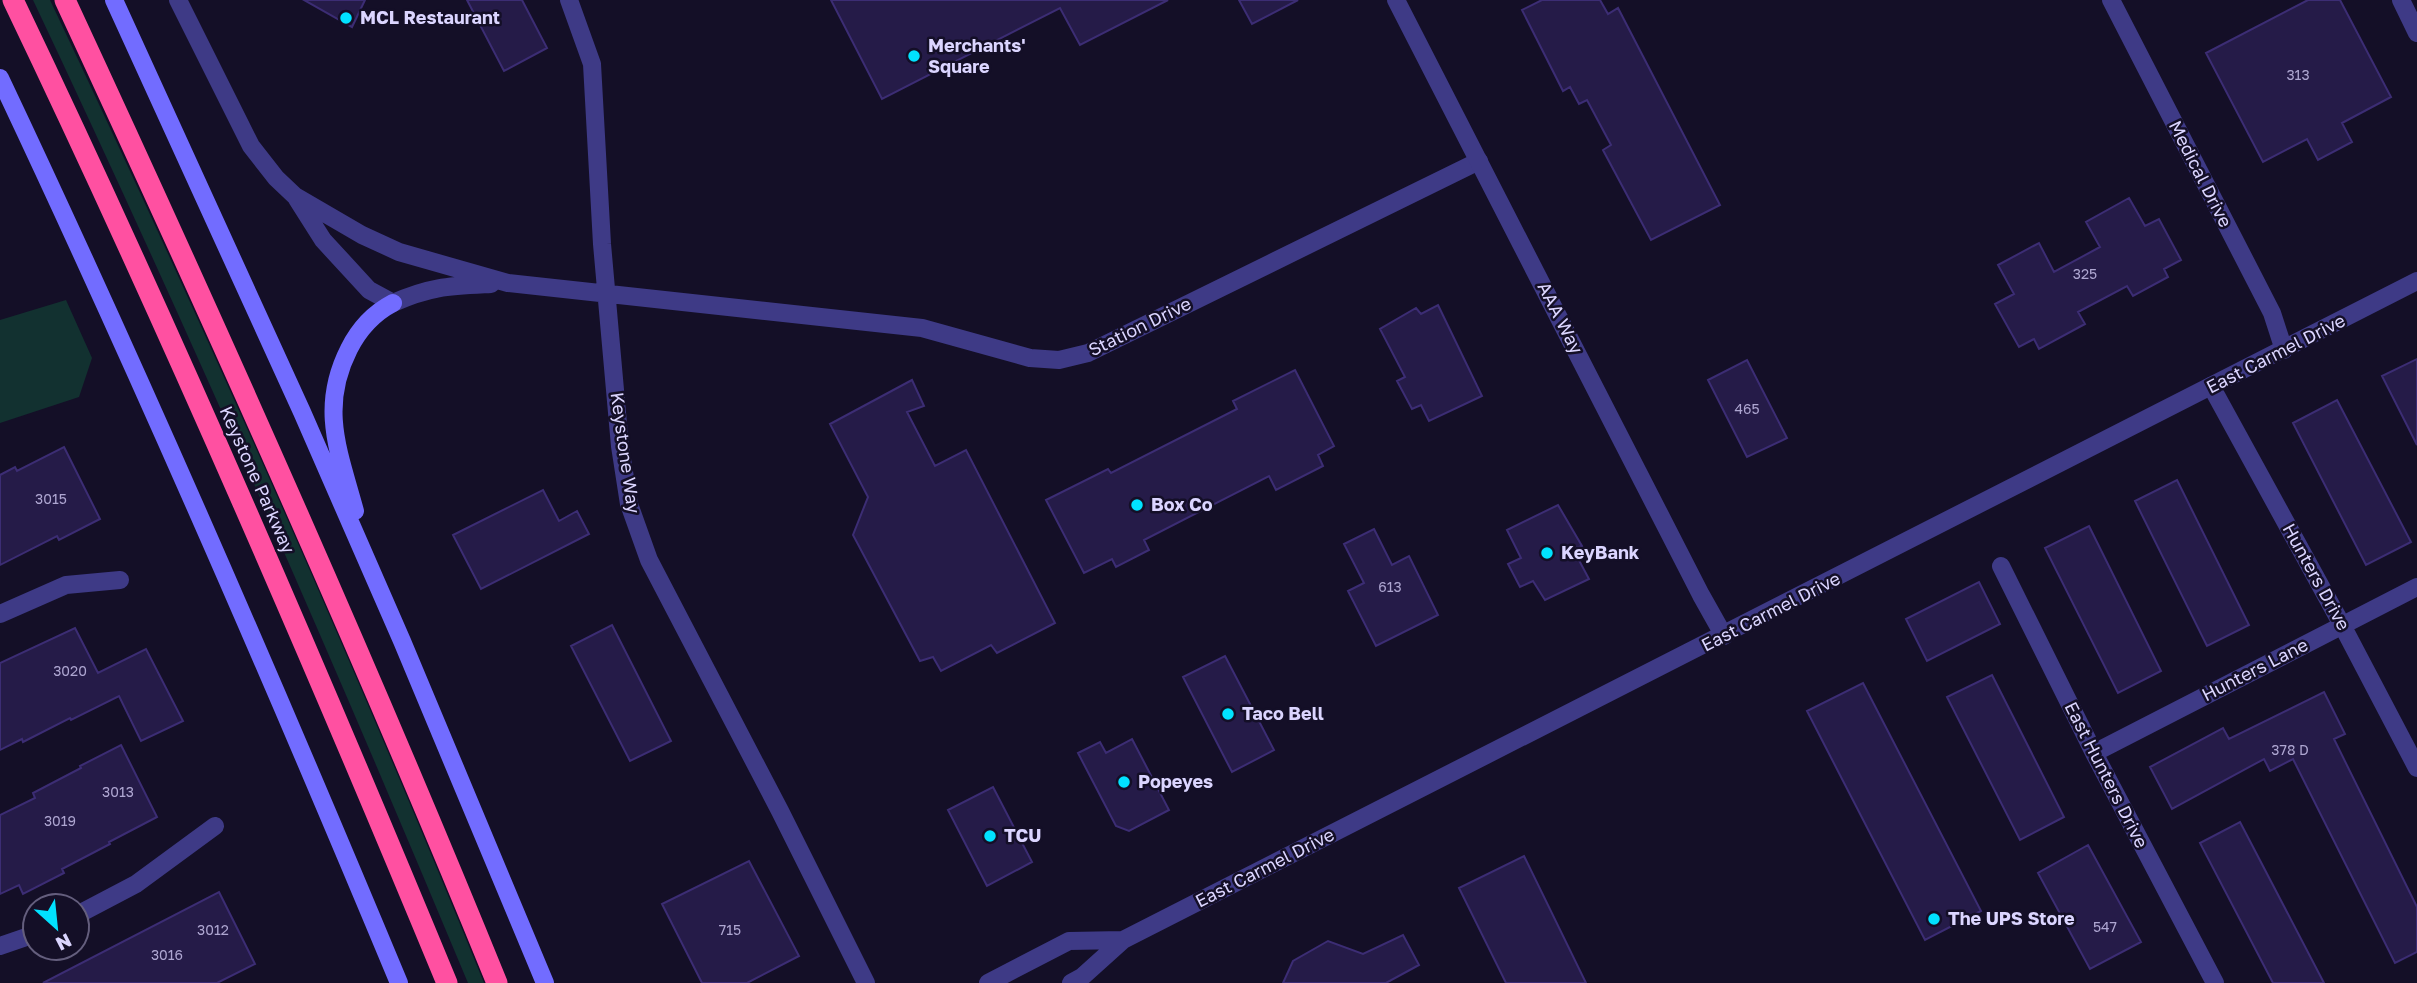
<svg xmlns="http://www.w3.org/2000/svg" width="2417" height="983" viewBox="0 0 2417 983" font-family="'Golos Text',sans-serif">
<style>
.green{fill:#123130}
.building{fill:#251b48;stroke:#3c2d74;stroke-width:2}
.lines{fill:none;stroke-linecap:round;stroke-linejoin:round}
.minor{stroke:#3e3a86;stroke-width:18}
.tertiary{stroke:#3e3a86;stroke-width:18}
.secondary{stroke:#726cff;stroke-width:18}
.motorway{stroke:#ff50a1;stroke-width:21}
.poi-dot{fill:#01e2ff;stroke:#140f27;stroke-width:2.5}
.labels{text-anchor:middle;stroke-width:5;stroke-linejoin:round;paint-order:stroke}
.number-label{font-size:14px;fill:#aea6d1}
.poi-label{font-size:18px;font-weight:bold;fill:#dbd5ff;stroke:#140f27;text-anchor:start}
.street-label{font-size:18px;fill:#dbd5ff;stroke:#140f27}
</style>
<rect width="100%" height="100%" fill="#140f27"/>
<path class="green" d="M33,0H50C203,324 349,651 484,983H468C330,652 186,324 33,0Z
M66,300L92,358L79,397L0,423V320Z"/>
<path class="building" d="M304,0H365L352,27Z
M467,0H522L547,48L504,71Z
M831,0H1168L1080,45L1060,8L882,99Z
M1239,0H1298L1252,24Z
M1542,0H1600L1608,14L1618,8L1720,205L1651,240L1603,150L1611,145L1587,100L1579,104L1570,87L1563,91L1522,10Z
M2308,0H2340L2391,97L2342,123L2352,142L2318,160L2307,139L2263,162L2206,53Z
M2129,198L2145,226L2159,219L2181,260L2164,269L2168,277L2133,296L2127,286L2078,312L2085,324L2039,349L2034,339L2019,347L1995,304L2014,294L1998,265L2039,243L2054,272L2100,247L2086,222Z
M1438,305L1482,396L1429,421L1421,405L1412,409L1397,381L1405,377L1380,329L1416,308L1421,314Z
M2417,359V445L2382,376Z
M1747,360L1787,438L1747,457L1708,380Z
M1295,370L1334,446L1318,455L1323,466L1276,490L1269,476L1144,540L1149,550L1116,567L1112,559L1084,573L1046,500L1108,469L1111,473L1237,409L1233,401Z
M912,380L924,406L907,412L935,466L966,450L1055,623L997,653L991,645L941,671L933,657L920,661L853,535L868,497L830,424Z
M2337,400L2411,542L2366,565L2293,423Z
M64,447L100,519L59,540L57,536L0,565V475L15,467L17,471Z
M2177,480L2249,625L2207,646L2135,501Z
M543,490L559,521L577,511L589,534L481,589L453,535Z
M1558,505L1582,546L1573,549L1589,579L1545,600L1533,581L1520,587L1508,564L1521,558L1507,530Z
M2089,526L2161,671L2118,693L2045,548Z
M1374,529L1392,565L1409,556L1438,615L1376,646L1348,591L1364,583L1344,544Z
M1979,582L2000,624L1927,661L1906,619Z
M612,625L671,741L630,761L571,646Z
M75,628L98,673L146,649L183,721L141,741L119,696L71,720L70,718L23,742L22,739L0,750V663Z
M1225,656L1274,750L1232,772L1183,677Z
M1992,675L2064,817L2020,840L1947,697Z
M1863,683L1981,911L1925,940L1807,711Z
M2324,692L2345,734L2334,739L2417,907V952L2395,963L2293,759L2270,771L2264,759L2172,809L2150,767L2223,728L2229,739Z
M1132,739L1169,810L1129,831L1116,826L1078,753L1100,742L1106,753Z
M121,745L157,817L109,842L110,844L62,869L64,873L23,894L19,885L0,894V815L35,798L33,793L81,768L80,766Z
M993,787L1032,862L987,886L948,810Z
M2240,822L2324,983H2273L2200,843Z
M2088,845L2141,942L2090,969L2038,873Z
M1524,856L1586,983H1506L1459,888Z
M749,861L799,956L747,983H702L662,904Z
M219,892L255,964L217,983H43Z
M1403,935L1419,965L1386,983H1283L1293,961L1328,941L1363,954Z"/>
<g class="lines">
<path class="minor" d="M178,0L251,146L276,178L295,196L362,235L399,252L508,283L922,328L1030,358L1059,360L1088,353L1479,161
M569,0L592,64L602,244L620,446L629,504L649,560L780,811L866,983
M2111,0L2272,313L2284,350
M2401,0L2417,33
M297,199L323,240L369,290L393,303C431,286 450,286 491,284
M2211,386L2342,625L2417,768
M2001,566L2094,753L2215,983
M0,614L66,585L120,580
M2094,753L2417,587
M77,915L136,884L215,826
M0,946L35,934"/>
<path class="tertiary" d="M1396,0L1701,595L1724,636
M988,983L1069,941L1123,940
M1071,983L1082,977L1123,940L2417,281"/>
<path class="secondary" d="M114,0L302,412L402,641L545,983
M0,78C141,376 272,678 399,983
M355,511C339,452 319,408 349,349C359,329 372,314 393,303"/>
<path class="motorway" d="M13,0C168,323 310,652 447,983
M65,0C216,325 362,651 497,983"/>
</g>
<g class="poi-dot">
<circle cx="346" cy="18" r="7"/>
<circle cx="914" cy="56" r="7"/>
<circle cx="1137" cy="505" r="7"/>
<circle cx="1547" cy="553" r="7"/>
<circle cx="1228" cy="714" r="7"/>
<circle cx="1124" cy="782" r="7"/>
<circle cx="990" cy="836" r="7"/>
<circle cx="1934" cy="919" r="7"/>
</g>
<g class="labels">
<g class="number-label">
<text x="2298" y="80">313</text>
<text x="2085" y="279">325</text>
<text x="1747" y="414">465</text>
<text x="51" y="504">3015</text>
<text x="1390" y="592">613</text>
<text x="70" y="676">3020</text>
<text x="2290" y="755">378 D</text>
<text x="118" y="797">3013</text>
<text x="60" y="826">3019</text>
<text x="2105" y="932">547</text>
<text x="213" y="935">3012</text>
<text x="730" y="935">715</text>
<text x="167" y="960">3016</text>
</g>
<g class="poi-label">
<text x="360" y="24">MCL Restaurant</text>
<text x="928" y="52">Merchants'<tspan x="928" dy="21">Square</tspan></text>
<text x="1151" y="511">Box Co</text>
<text x="1561" y="559">KeyBank</text>
<text x="1242" y="720">Taco Bell</text>
<text x="1138" y="788">Popeyes</text>
<text x="1004" y="842">TCU</text>
<text x="1948" y="925">The UPS Store</text>
</g>
<g class="street-label">
<text transform="translate(2200 174) rotate(63)" y="6">Medical Drive</text>
<text transform="translate(1560 318) rotate(63)" y="6">AAA Way</text>
<text transform="translate(1140 327) rotate(-26)" y="6">Station Drive</text>
<text transform="translate(2276 354) rotate(-27)" y="6">East Carmel Drive</text>
<text transform="translate(625 453) rotate(82)" y="6">Keystone Way</text>
<text transform="translate(257 480) rotate(66)" y="6">Keystone Parkway</text>
<text transform="translate(2316 577) rotate(61)" y="6">Hunters Drive</text>
<text transform="translate(1771 612) rotate(-27)" y="6">East Carmel Drive</text>
<text transform="translate(2255 670) rotate(-27)" y="6">Hunters Lane</text>
<text transform="translate(2106 775) rotate(63)" y="6">East Hunters Drive</text>
<text transform="translate(1265 868) rotate(-27)" y="6">East Carmel Drive</text>
</g>
</g>
<g transform="translate(56 927) rotate(153)"><circle r="33" fill="#140f27" stroke="#645e7d" stroke-width="2"/>
<path d="M0-5L12 26L0 18L-12 26Z" fill="#01e2ff"/>
<text y="-10" font-size="19" font-weight="bold" text-anchor="middle" fill="#dbd5ff">N</text>
</g>
</svg>
